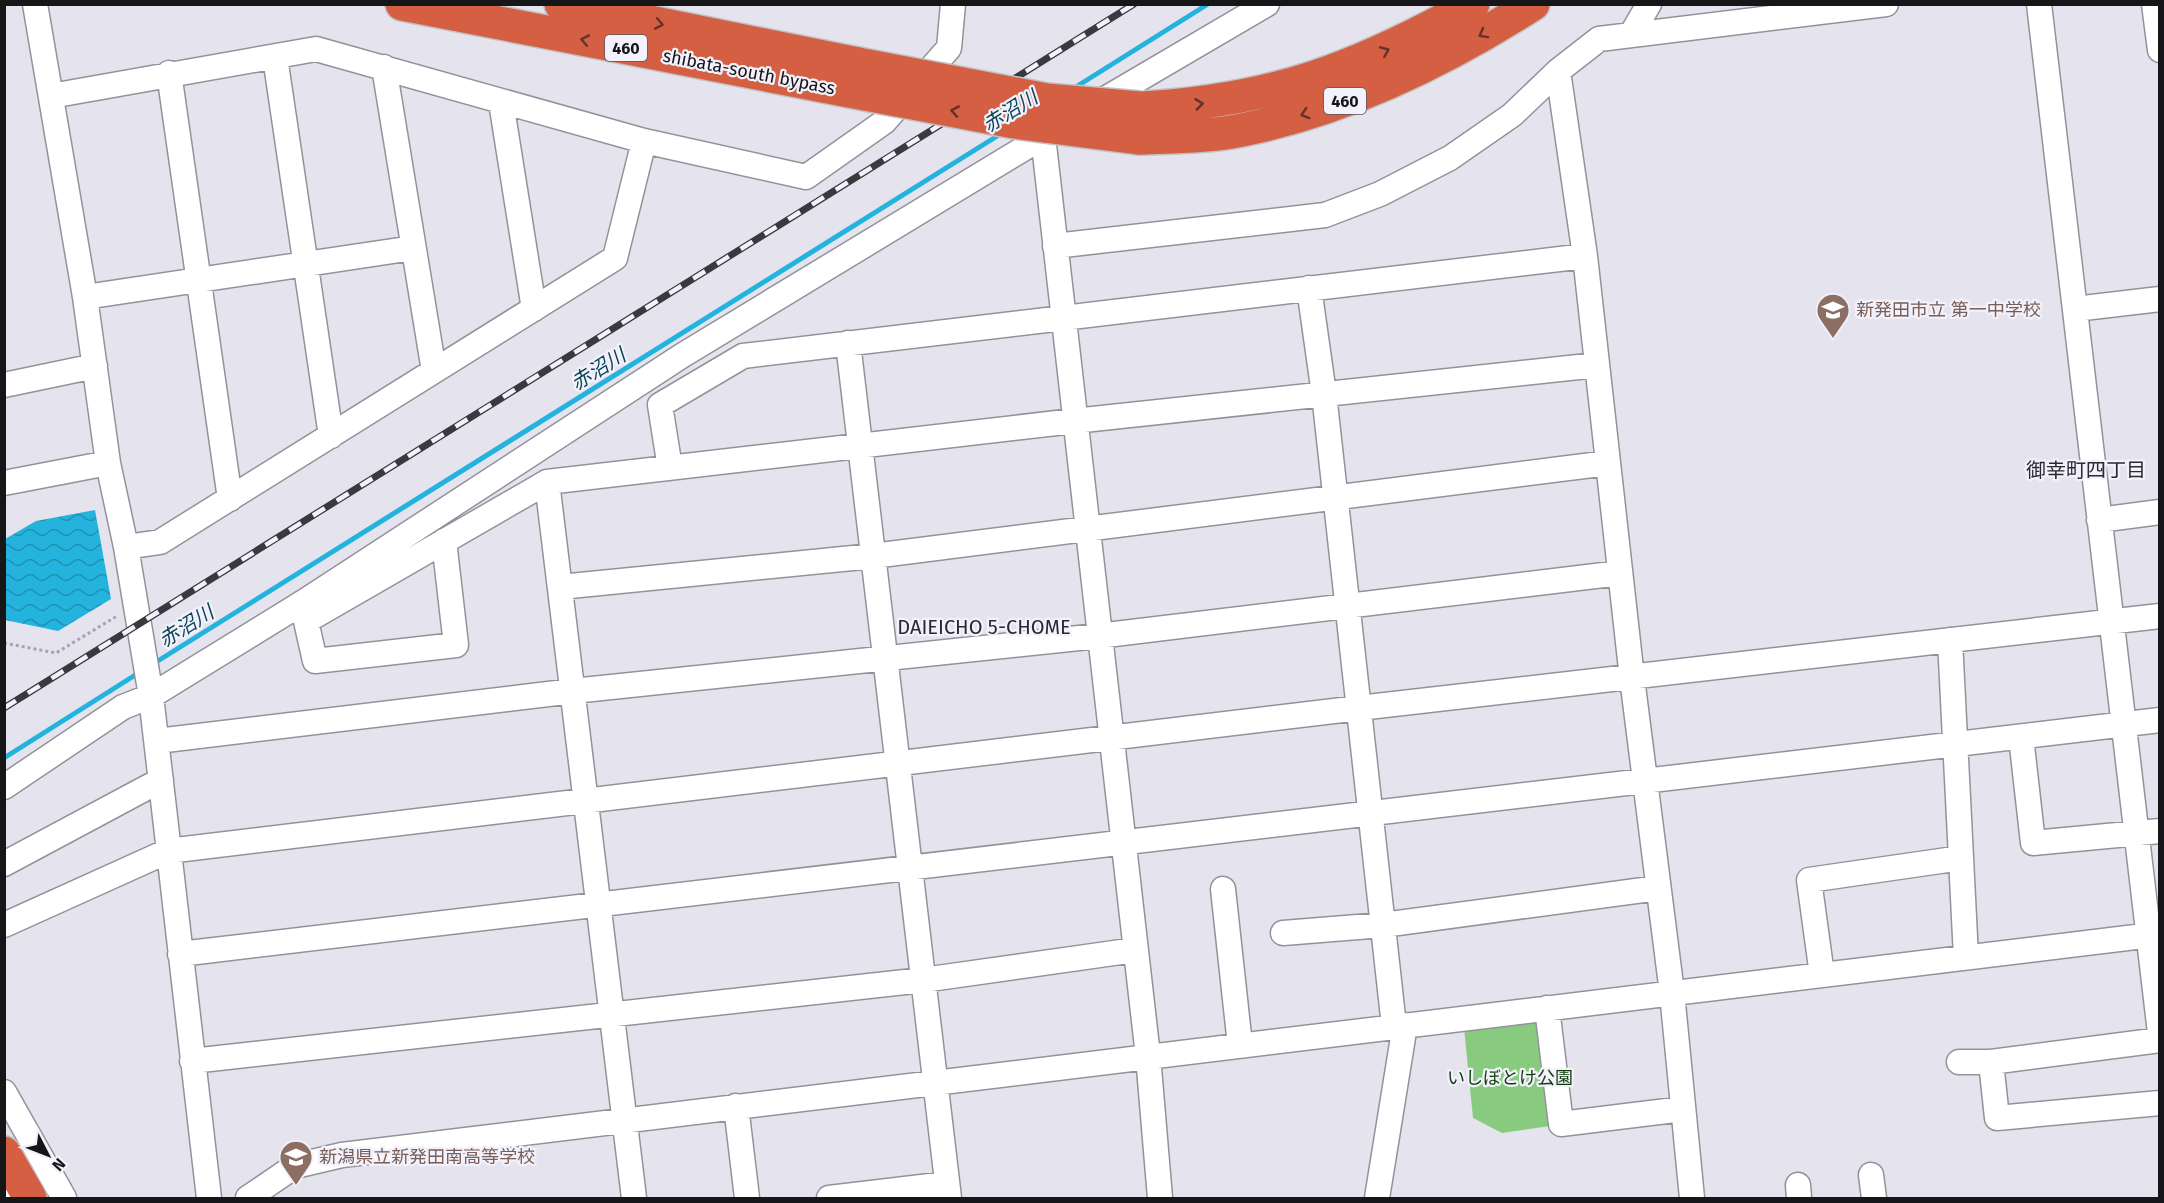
<svg xmlns="http://www.w3.org/2000/svg" width="2164" height="1203" viewBox="0 0 2164 1203" font-family="'Fira Sans','Noto Sans JP',sans-serif">
<style>
.green{fill:#88cb7f}
.water{fill:url(#water-waves)}
.lines{fill:none;stroke-linecap:round;stroke-linejoin:round}
.stream{stroke:#23b3dd;stroke-width:5}
.minor-casing{stroke:#93929b;stroke-width:27}
.highway-casing{stroke:#c2c2c3;stroke-width:36}
.path{stroke:#a5a4ac;stroke-width:3;stroke-dasharray:3 3;stroke-linecap:butt}
.minor{stroke:#fff;stroke-width:24}
.highway{stroke:#d45f43;stroke-width:33}
.rail-casing{stroke:#3a393e;stroke-width:7}
.rail{stroke:#f2f1fc;stroke-width:4.5;stroke-dasharray:14;stroke-linecap:butt}
.highway-bridge-casing{stroke:#c2c2c3;stroke-width:36;stroke-linecap:butt}
.highway-bridge{stroke:#d45f43;stroke-width:33}
.oneway{stroke:#62332a}
.labels{text-anchor:middle;stroke-width:4.5;stroke-linejoin:round;paint-order:stroke}
.shield{fill:#f2f1fc;stroke:#58585d;stroke-width:1.5}
.shield-label{font-size:16px;font-weight:bold;fill:#161619}
.street-label{font-size:18px;fill:#161619;stroke:#f2f1fc}
.education-label{font-size:18px;fill:#785e54;stroke:#f2f1fc;text-anchor:start}
.park-label{font-size:18px;fill:#0e3c08;stroke:#f2f1fc}
.water-label{font-size:20px;font-style:italic;fill:#0b4556;stroke:#f2f1fc}
.neighbourhood-label{font-size:20px;fill:#2a2930;stroke:#f2f1fc}
</style>
<defs>
<pattern id="water-waves" width="16" height="10" patternUnits="userSpaceOnUse" patternTransform="scale(1.5)"><rect width="16" height="10" fill="#23b3dd"/><path d="M0 5q4-4 8 0t8 0" fill="none" stroke="#1d91b2"/></pattern>
</defs>
<rect width="100%" height="100%" fill="#e5e4ee"/>
<path class="green" d="M1542,1017L1557,1125L1502,1133L1473,1118L1464,1028Z"/>
<path class="water" d="M95,510L111,599L58,631L5,620V539L36,521Z"/>
<g class="lines">
<path class="stream" d="M1071,90L1208,4
M153,664L1002,133
M4,758L140,672"/>
<defs>
<path id="minor" d="M35,4L85,297L108,463L126,547L151,696L209,1198
M2039,4L2160,1033
M2154,4L2160,50
M1631,35L1649,4
M275,57L331,436
M384,67L434,371
M1558,71L1585,256L1632,678L1672,993L1692,1198
M169,73L230,499
M51,96L316,49L644,141L806,177L884,122L949,48L953,4
M501,102L534,309
M1093,106L1267,4
M1043,136L1148,1056L1160,1198
M1055,246L1325,215L1380,194L1450,158L1512,115L1558,71L1599,39L1886,4
M1309,288L1324,394L1394,1026
M85,297L413,248
M2075,309L2160,299
M848,343L949,1198
M4,385L95,366
M670,468L660,405L743,356L1585,256
M547,482L634,1198
M4,483L108,463
M2099,520L2160,512
M126,547L160,542L615,258L644,141
M560,587L873,556L1608,463
M302,603L306,621L547,482L1074,421L1597,365
M306,621L315,661L456,645L444,541
M1950,640L1966,957
M2021,737L2033,843L2160,831
M157,741L573,691L1098,636L1620,573
M4,787L123,707L151,696L302,603L683,355L1061,126
M4,864L161,780
M1223,889L1240,1045
M4,925L168,851L1359,708L2160,616
M1283,933L1383,925L1658,888
M180,954L2160,720
M1822,975L1809,880L1961,858
M1547,1008L1561,1124L1683,1109
M192,1061L923,980L1135,950
M1959,1062H1991L2160,1040
M1991,1062L1997,1118L2160,1103
M4,1092L64,1198
M736,1106L747,1198
M1871,1175L1874,1198
M1798,1185L1799,1198
M4,1192L9,1198
M248,1198L295,1166L342,1155L2160,934
M829,1198L947,1184
M1377,1198L1405,1025"/>
<path id="highway" d="M402,4L849,91
M561,4L858,64
M1140,108C1274,101 1358,68 1473,4
M1138,138C1172,137 1208,137 1242,130C1346,109 1444,61 1533,4
M4,1153L30,1198"/>
</defs>
<use href="#minor" class="minor-casing"/>
<use href="#highway" class="highway-casing"/>
<path class="path" d="M4,643L56,653L117,616"/>
<use href="#minor" class="minor"/>
<use href="#highway" class="highway"/>
<defs>
<path id="rail" d="M4,708L1134,4"/>
</defs>
<use href="#rail" class="rail-casing"/>
<use href="#rail" class="rail"/>
<defs>
<path id="highway-bridge" d="M858,64L1047,100L1140,108
M849,91L1014,122L1138,138"/>
</defs>
<use href="#highway-bridge" class="highway-bridge-casing"/>
<use href="#highway-bridge" class="highway-bridge"/>
</g>
<defs><path id="oneway-chevron" d="M-2-3.5L2.5 0L-2 3.5" fill="none" stroke-width="1.6" stroke-linecap="round" stroke-linejoin="round" transform="scale(1.5)"/></defs>
<g class="oneway">
<use href="#oneway-chevron" transform="translate(659 24) rotate(11)"/>
<use href="#oneway-chevron" transform="translate(1483 34) rotate(151)"/>
<use href="#oneway-chevron" transform="translate(585 40) rotate(-169)"/>
<use href="#oneway-chevron" transform="translate(1385 51) rotate(-23)"/>
<use href="#oneway-chevron" transform="translate(1199 104) rotate(-7)"/>
<use href="#oneway-chevron" transform="translate(955 111) rotate(-170)"/>
<use href="#oneway-chevron" transform="translate(1305 114) rotate(162)"/>
</g>
<defs>
<symbol id="school-pin" viewBox="-11 -11 22 30"><path d="M0 17L-7.5 6A9.5 9.5 0 1 1 7.5 6Z" fill="#8d6e63" stroke="#f2f1fc"/><path d="M0-5L7-2L0 1L-7-2ZM-4 1L0 2.5L4 1V4Q0 6-4 4Z" fill="#fff"/></symbol>
</defs>
<g fill-rule="evenodd">
<use href="#school-pin" x="1814" y="291" width="38" height="52"/>
<use href="#school-pin" x="277" y="1138" width="38" height="52"/>
</g>
<g class="labels">
<g class="shield">
<rect x="605" y="35" width="42" height="26" rx="4.5"/>
<rect x="1324" y="88" width="42" height="26" rx="4.5"/>
</g>
<g class="shield-label">
<text x="626" y="54">460</text>
<text x="1345" y="107">460</text>
</g>
<g class="street-label">
<text transform="translate(749 72) rotate(11)" y="6">shibata-south bypass</text>
</g>
<g class="education-label">
<text x="1856" y="316">新発田市立 第一中学校</text>
<text x="319" y="1163">新潟県立新発田南高等学校</text>
</g>
<g class="park-label">
<text x="1510" y="1084">いしぼとけ公園</text>
</g>
<g class="water-label">
<text transform="translate(1010 111) rotate(-32)" y="7">赤沼川</text>
<text transform="translate(598 369) rotate(-32)" y="7">赤沼川</text>
<text transform="translate(186 626) rotate(-32)" y="7">赤沼川</text>
</g>
<g class="neighbourhood-label">
<text x="2086" y="477">御幸町四丁目</text>
<text x="984" y="634">DAIEICHO 5-CHOME</text>
</g>
</g>
<rect width="2164" height="1203" fill="none" stroke="#161619" stroke-width="12"/>
<g transform="translate(48 1155) rotate(132)" stroke="#f2f1fc" stroke-width="4.5" paint-order="stroke">
<path d="M0-4.5L10 22L0 15L-10 22Z" fill="#161619"/>
<text y="-9" font-size="16" font-weight="bold" text-anchor="middle" fill="#161619">N</text>
</g>
</svg>
